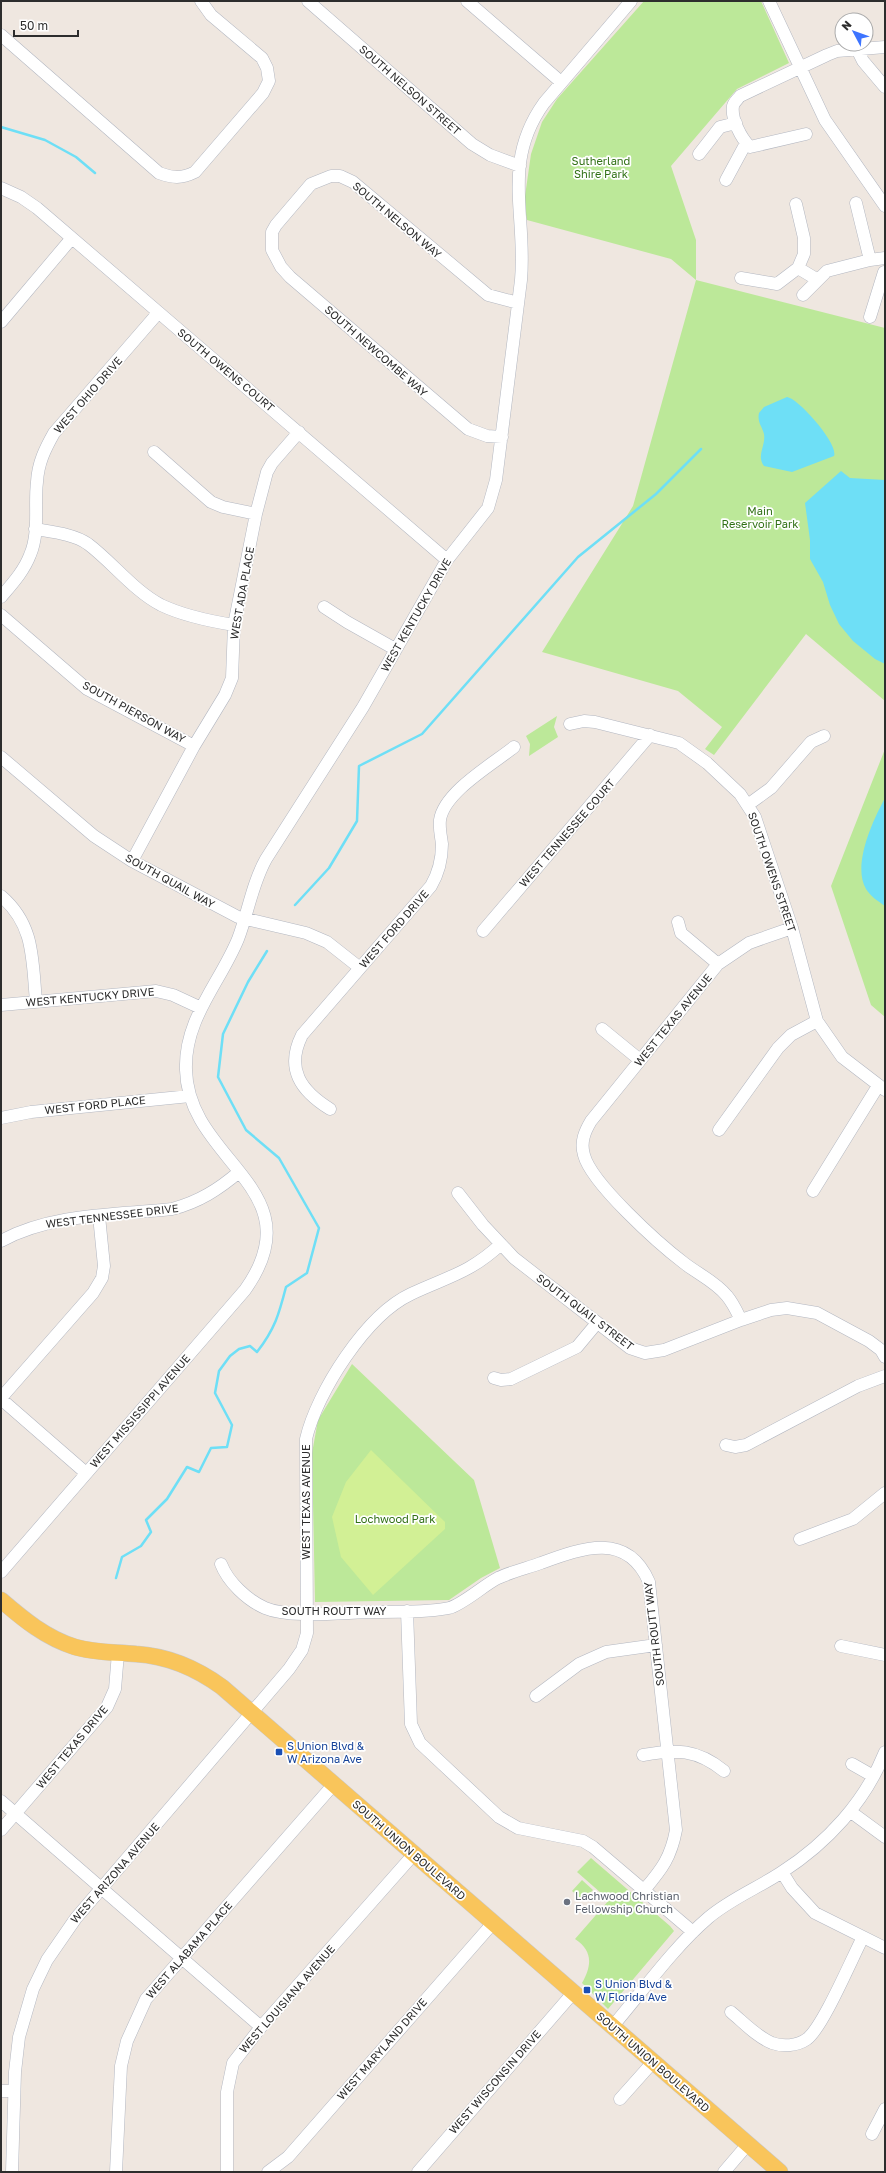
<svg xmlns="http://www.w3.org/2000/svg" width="886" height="2173" viewBox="0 0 886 2173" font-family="'Golos Text',sans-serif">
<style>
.green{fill:#bce899}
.pitch{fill:#d2f095}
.water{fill:#6edff6}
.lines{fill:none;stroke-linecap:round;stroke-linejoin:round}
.stream{stroke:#6edff6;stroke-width:2.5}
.minor-casing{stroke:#b3b7c1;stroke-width:13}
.major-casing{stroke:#c8c8c8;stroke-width:17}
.minor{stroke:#fff;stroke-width:12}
.major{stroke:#f9c55b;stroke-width:16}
.transit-dot{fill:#1a4fb4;stroke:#fff;stroke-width:1.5}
.worship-dot{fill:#6b7280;stroke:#fff;stroke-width:1.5}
.labels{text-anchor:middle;stroke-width:3.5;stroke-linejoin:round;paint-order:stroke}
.street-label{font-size:11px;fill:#2d2d2d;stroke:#fff}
.park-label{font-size:11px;fill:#327117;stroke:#fff}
.transit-label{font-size:11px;fill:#164399;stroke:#fff;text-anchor:start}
.worship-label{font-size:11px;fill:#5b616d;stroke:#fff;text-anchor:start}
</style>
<rect width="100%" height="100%" fill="#efe7e0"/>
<path class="green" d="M644,1H761L789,63L737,89L671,166L696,240V280L885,328V701L806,634L714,755L705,749L722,727L678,691L542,652L633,506L696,280L671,259L527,220L524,203L531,154L542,122L557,99Z
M557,716L554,727L558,737L529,756L530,744L526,736Z
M885,749V1017L871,1005L831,886Z
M352,1364L474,1480L500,1568L481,1578L449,1600L315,1602L312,1453L318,1420Z
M591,1858L670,1926L674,1931L608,2009L582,1983C592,1965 593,1951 575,1939L609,1900L577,1872Z
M582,1880L593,1890L583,1900L572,1891Z"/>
<path class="pitch" d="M371,1450L445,1522V1529L373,1595L341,1557L332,1517L346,1482Z"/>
<path class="water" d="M787,397C798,398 839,444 834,456L792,472L764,466C756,455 766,446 764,434C762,426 757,422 759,413L764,407Z
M841,471L850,478L885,480V664L875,659L853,641L839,624L830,605L823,582L810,559V540L805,503Z
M885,798V906C878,901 871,897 866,889C852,865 873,820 885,798Z"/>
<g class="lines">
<path class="stream" d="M1,127L45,140L76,157L95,173
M295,905L329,868L357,821L359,766L422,734L578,557L656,494L701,449
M116,1578L122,1557L141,1546L151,1532L146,1520L167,1499L187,1467L199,1472L211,1448L227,1447L232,1425L215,1393L219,1371L230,1356L239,1349L250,1346L257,1352C275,1329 279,1314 286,1287L307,1273L319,1228L279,1158L246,1130L218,1077L223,1034L248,982L267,951"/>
<defs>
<path id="minor" d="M308,1L472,144L490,155L520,166
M467,1L561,82
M769,1L825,120L885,206
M1,35L159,173C173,178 181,179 195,172L263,93L269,81L267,68L262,58L211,15L201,1
M857,49L863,61L885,87
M806,134L750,147C741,138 731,119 733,106C734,102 738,99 740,96L827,55L837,51L885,47
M699,154L720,127L736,123
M726,180L746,143
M1,188L21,197L37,208L447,560
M856,203L870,260
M796,204L804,238V254L798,268L818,280
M741,278L777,284L798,268
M803,295L827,271L870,260L885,258
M870,317L884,272
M1,322L71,239
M502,437L487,436L468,429L290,277L281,267L272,250V232L276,225L311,184L331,176H340L353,182L488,295L518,303
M154,452L211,502L223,507L256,514
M35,529C52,532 74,534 88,544C112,562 134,591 161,605C184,616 209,621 234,625
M1,597C12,584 24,571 30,555C40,532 34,505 37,482C38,463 45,449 54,433L158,313
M324,607L347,622L395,649
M1,615L87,689L194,746
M570,724L584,721L595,722L679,743L707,763L740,794L755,817L792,928L817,1021L842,1057L885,1090
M1,757L94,836L132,861L238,917L306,933L327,942L360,968
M749,804L771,788L811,742L824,736
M132,861L194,746L225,695L232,678L234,625L256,514L267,472L272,463L299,432
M1,896C35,925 32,960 36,1001
M678,922L681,933L718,964
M483,931L650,735
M1,1005L156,991L173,995L201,1008
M602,1029L640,1060
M330,1109C301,1091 285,1069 302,1035L431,886C438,874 442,859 442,844C441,836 439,828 440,820C444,792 493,764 514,747
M1,1118L31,1112L190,1096
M719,1130L778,1048L791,1035L817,1021
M813,1191L878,1086
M458,1193L483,1225L514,1258L630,1348L645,1353L664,1350L741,1320L771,1310L787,1308L817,1313L869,1341L881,1350L885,1357
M1,1241C52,1213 116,1215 172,1209C199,1202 219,1189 239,1172
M741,1320C737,1312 733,1303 727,1296C716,1282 698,1274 684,1263C659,1244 591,1183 584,1155C580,1142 585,1131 591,1121L718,964L749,943L792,928
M494,1378L501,1380L511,1379L577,1347L597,1323
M1,1398L93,1293L102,1278L104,1266L99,1216
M1,1399L86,1473
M726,1445L735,1447L746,1445L858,1386L885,1376
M800,1539L853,1519L885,1493
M221,1564C228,1582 247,1600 265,1608C291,1619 346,1612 376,1612C399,1611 426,1613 449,1608C462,1605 484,1585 498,1578C511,1572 527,1568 541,1563C582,1548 627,1531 649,1582L676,1830C671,1857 662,1869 645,1889
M1,1572L245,1290C317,1189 188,1162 186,1070C184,1019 220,983 238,939C248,913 252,884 266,859L363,707L447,560L488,508L496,480L521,280C527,215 501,163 544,103L631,1
M407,1611L411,1724L420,1743L499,1817L518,1828L583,1841L593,1847L693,1932
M841,1646L885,1655
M536,1696L579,1664L606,1652L656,1645
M643,1755C676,1749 697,1749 724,1771
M852,1764L873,1776
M1,1801L261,2027
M851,1812L885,1837
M1,1830L107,1707L115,1689L118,1653
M782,1872L792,1888L815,1913L885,1948
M731,2012C743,2022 757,2037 772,2043C783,2047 797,2046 807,2039C823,2027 852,1958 863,1937
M612,2027C642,1992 673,1948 708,1918C730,1899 758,1888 782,1872C827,1843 865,1802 885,1752
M1,2091H14
M620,2099L653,2062
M872,2134L885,2109
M12,2172L15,2072L19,2037L33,1989L47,1960L76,1918L289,1669L302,1650L307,1633L306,1439C317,1392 366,1315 411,1294C447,1277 470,1273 501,1244
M116,2172L121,2066L127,2041L146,1999L334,1784
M227,2172V2092L233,2063L261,2027L414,1854
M268,2172L288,2157L493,1923
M418,2172L573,1993
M724,2172L748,2144"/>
<path id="major" d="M1,1600C23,1619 46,1638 75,1647C95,1653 115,1652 136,1654C168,1656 196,1668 222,1687L780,2172"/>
</defs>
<use href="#minor" class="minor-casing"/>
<use href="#major" class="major-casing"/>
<use href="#minor" class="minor"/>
<use href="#major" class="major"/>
</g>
<g class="transit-dot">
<rect x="275" y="1748" width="8" height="8" rx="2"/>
<rect x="583" y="1986" width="8" height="8" rx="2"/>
</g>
<circle class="worship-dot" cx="567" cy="1902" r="4"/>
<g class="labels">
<g class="street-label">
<text transform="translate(410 90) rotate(41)" y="4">SOUTH NELSON STREET</text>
<text transform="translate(397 220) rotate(40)" y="4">SOUTH NELSON WAY</text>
<text transform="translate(376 351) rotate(41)" y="4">SOUTH NEWCOMBE WAY</text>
<text transform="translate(226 370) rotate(40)" y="4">SOUTH OWENS COURT</text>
<text transform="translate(88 395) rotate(-49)" y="4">WEST OHIO DRIVE</text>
<text transform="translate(242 593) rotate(-80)" y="4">WEST ADA PLACE</text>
<text transform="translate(416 615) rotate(-60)" y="4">WEST KENTUCKY DRIVE</text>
<text transform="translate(134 712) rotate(29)" y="4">SOUTH PIERSON WAY</text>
<text transform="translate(567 833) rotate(-49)" y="4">WEST TENNESSEE COURT</text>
<text transform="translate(772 872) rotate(71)" y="4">SOUTH OWENS STREET</text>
<text transform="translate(170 881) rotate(29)" y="4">SOUTH QUAIL WAY</text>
<text transform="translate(394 929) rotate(-49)" y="4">WEST FORD DRIVE</text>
<text transform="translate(90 997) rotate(-5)" y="4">WEST KENTUCKY DRIVE</text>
<text transform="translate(673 1020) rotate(-51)" y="4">WEST TEXAS AVENUE</text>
<text transform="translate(95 1105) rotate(-6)" y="4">WEST FORD PLACE</text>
<text transform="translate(112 1216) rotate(-7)" y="4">WEST TENNESSEE DRIVE</text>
<text transform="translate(585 1312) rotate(37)" y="4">SOUTH QUAIL STREET</text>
<text transform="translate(140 1411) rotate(-49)" y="4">WEST MISSISSIPPI AVENUE</text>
<text transform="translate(306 1502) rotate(-90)" y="4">WEST TEXAS AVENUE</text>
<text x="334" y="1615">SOUTH ROUTT WAY</text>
<text transform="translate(654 1634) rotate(-97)" y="4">SOUTH ROUTT WAY</text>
<text transform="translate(72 1747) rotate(-50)" y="4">WEST TEXAS DRIVE</text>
<text transform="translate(409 1850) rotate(41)" y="4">SOUTH UNION BOULEVARD</text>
<text transform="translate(115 1873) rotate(-49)" y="4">WEST ARIZONA AVENUE</text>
<text transform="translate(189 1950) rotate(-49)" y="4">WEST ALABAMA PLACE</text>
<text transform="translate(287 1999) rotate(-49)" y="4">WEST LOUISIANA AVENUE</text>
<text transform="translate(382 2049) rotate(-49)" y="4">WEST MARYLAND DRIVE</text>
<text transform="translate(653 2062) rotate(41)" y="4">SOUTH UNION BOULEVARD</text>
<text transform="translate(495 2082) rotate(-49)" y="4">WEST WISCONSIN DRIVE</text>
</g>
<g class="park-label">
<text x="601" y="165">Sutherland<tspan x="601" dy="13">Shire Park</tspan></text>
<text x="760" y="515">Main<tspan x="760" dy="13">Reservoir Park</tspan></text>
<text x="395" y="1523">Lochwood Park</text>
</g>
<g class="transit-label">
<text x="287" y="1750">S Union Blvd &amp;<tspan x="287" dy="13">W Arizona Ave</tspan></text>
<text x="595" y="1988">S Union Blvd &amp;<tspan x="595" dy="13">W Florida Ave</tspan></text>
</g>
<g class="worship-label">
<text x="575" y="1900">Lachwood Christian<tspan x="575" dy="13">Fellowship Church</tspan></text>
</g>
</g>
<rect width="886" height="2173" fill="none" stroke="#2d2d2d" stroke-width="4"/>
<g transform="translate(854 32) rotate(311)"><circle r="19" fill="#ffffff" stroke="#ababab"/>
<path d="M0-3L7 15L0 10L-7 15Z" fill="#3d74ff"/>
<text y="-6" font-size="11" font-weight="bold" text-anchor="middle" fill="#2d2d2d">N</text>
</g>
<path d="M14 30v6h64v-6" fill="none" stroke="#2d2d2d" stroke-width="2"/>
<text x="20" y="30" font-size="12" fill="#2d2d2d" stroke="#ffffff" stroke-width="3" paint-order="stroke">50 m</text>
</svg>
